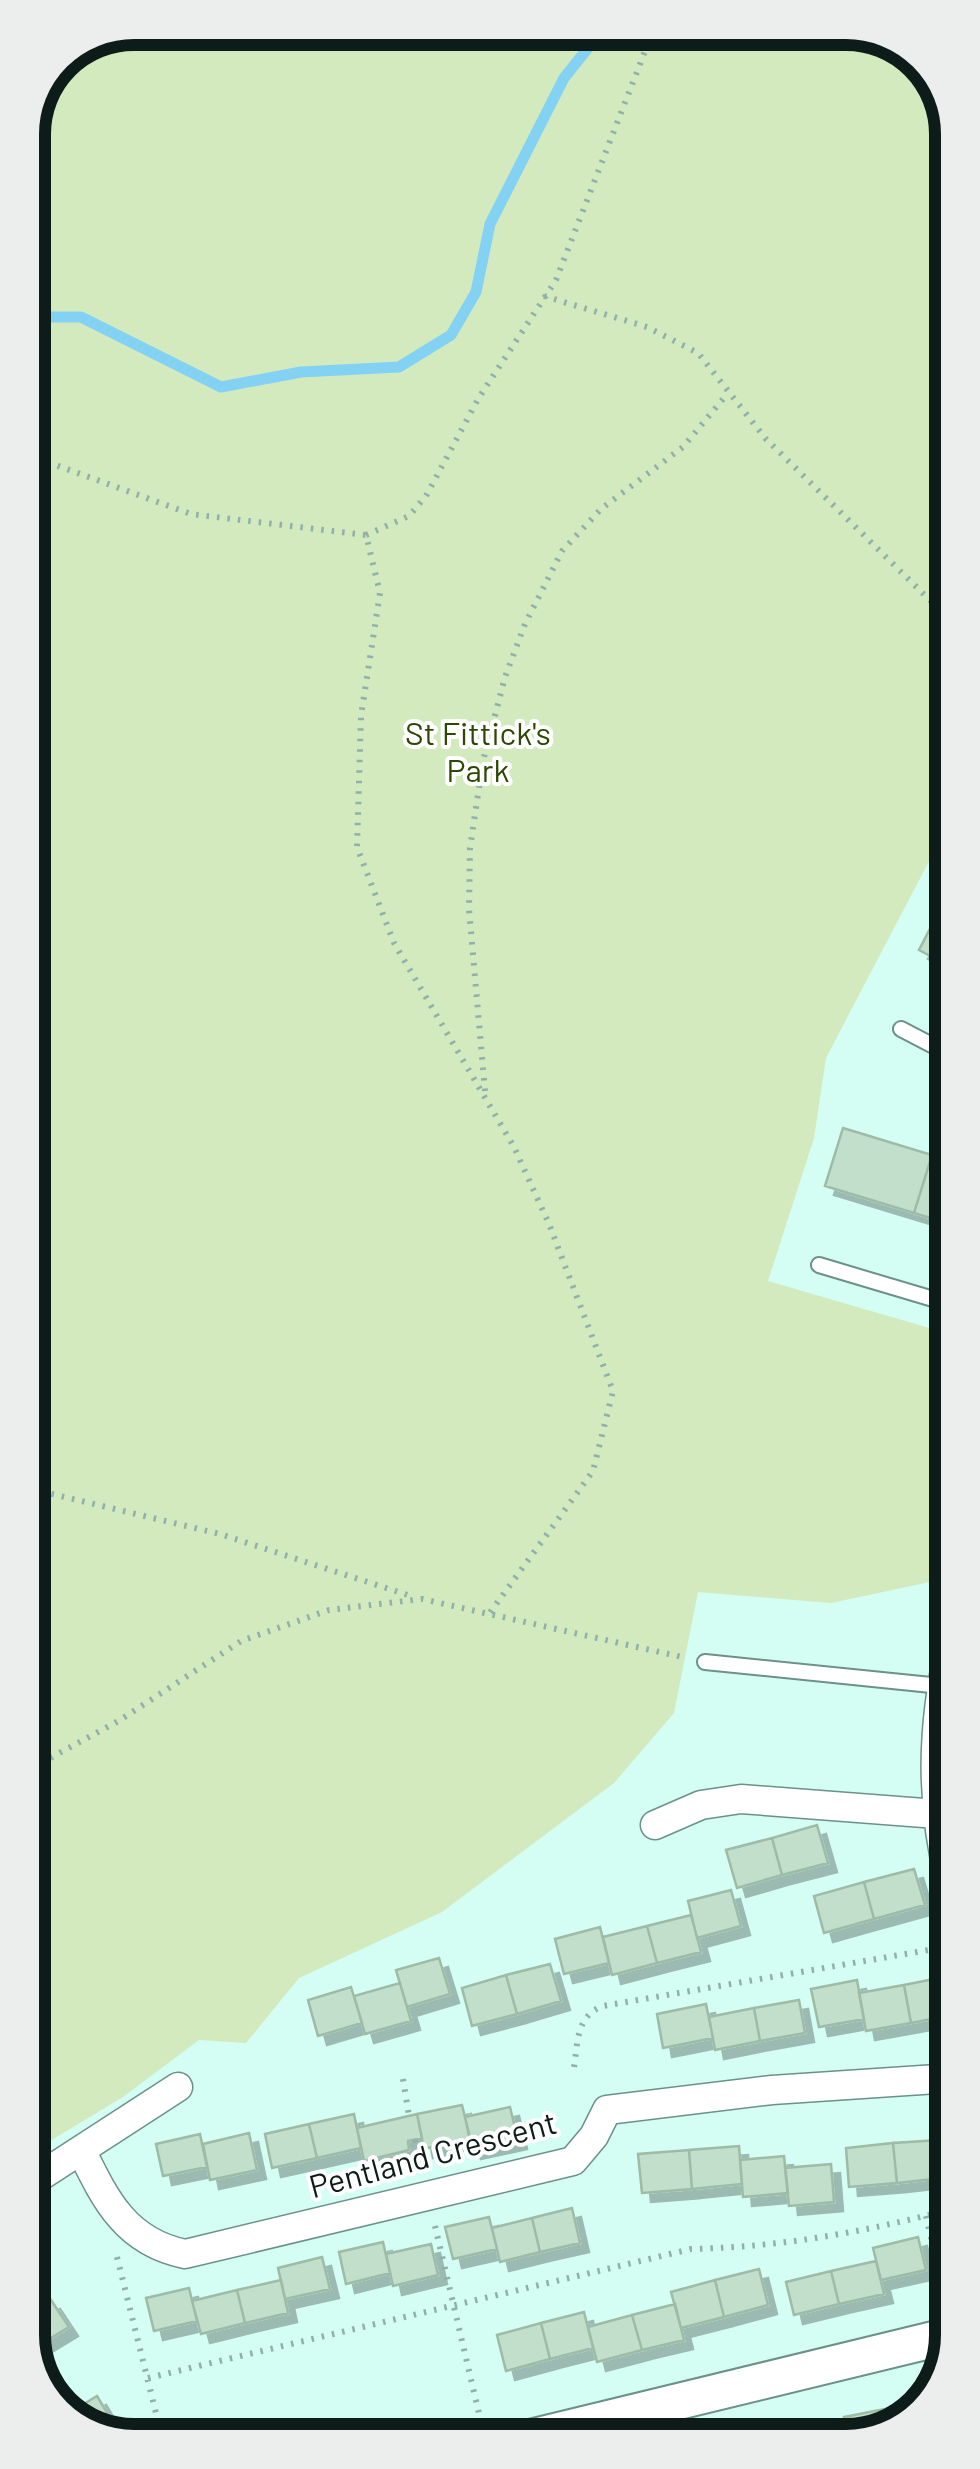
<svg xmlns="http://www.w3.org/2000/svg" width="980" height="2469" viewBox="0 0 980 2469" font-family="Barlow,sans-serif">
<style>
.green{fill:#d3eabe}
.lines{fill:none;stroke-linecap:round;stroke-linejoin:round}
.stream{stroke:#84d2f3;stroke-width:11}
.building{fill:#c1dfca;stroke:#9dbba6;stroke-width:2.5;filter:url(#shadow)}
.service-casing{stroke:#6b9188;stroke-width:18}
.minor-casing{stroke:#6b9188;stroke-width:31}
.tertiary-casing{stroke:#6b9188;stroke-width:39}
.path{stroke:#90b0a9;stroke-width:6;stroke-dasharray:2.5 8;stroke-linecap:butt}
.service{stroke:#fff;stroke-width:14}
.minor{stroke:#fff;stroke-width:28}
.tertiary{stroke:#fff;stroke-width:35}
.labels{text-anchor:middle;stroke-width:8;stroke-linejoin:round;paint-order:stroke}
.park-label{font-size:32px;fill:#2c4703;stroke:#fff}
.street-label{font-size:32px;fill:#0d1c19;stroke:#fff}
.rim{fill:none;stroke:#0d1c19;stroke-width:12}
</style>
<defs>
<filter id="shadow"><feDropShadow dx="9" dy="9" stdDeviation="0" flood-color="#0004"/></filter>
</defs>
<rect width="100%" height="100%" fill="#d4fdf3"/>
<path class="green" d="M134,28H854L911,50L947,100L949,823L826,1058L814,1138L768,1281L950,1334V1513L930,1582L831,1603L698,1592L674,1713L614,1783L442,1912L299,1978L246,2043L199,2040L123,2097L32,2152L28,128L59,58Z"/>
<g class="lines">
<path class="stream" d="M704,28H715
M28,317H81L221,387L301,372L399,367L451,335L476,292L490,224L564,78L604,28"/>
</g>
<path class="building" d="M947,896L949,897V966L919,950Z
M843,1128L932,1155L914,1213L825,1186Z
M932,1155L950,1160V1224L914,1213Z
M817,1825L828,1863L782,1875L772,1838Z
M772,1838L782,1875L737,1888L726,1850Z
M914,1869L925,1905L874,1919L864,1882Z
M864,1882L874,1919L824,1933L814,1896Z
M731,1890L741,1926L697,1938L688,1901Z
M691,1915L701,1952L657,1963L647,1926Z
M647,1926L657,1963L612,1975L603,1937Z
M600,1927L609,1963L564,1974L555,1939Z
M439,1958L450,1994L407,2007L396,1970Z
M550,1964L561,2001L517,2014L506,1975Z
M506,1975L517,2014L472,2026L462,1988Z
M949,1976L952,2015L911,2023L904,1985Z
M857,1980L864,2019L819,2027L811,1989Z
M400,1983L411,2021L365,2034L354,1996Z
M904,1985L911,2023L866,2031L859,1993Z
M351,1987L362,2023L318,2036L308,2000Z
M799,2000L805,2033L760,2041L754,2008Z
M706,2004L713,2038L663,2048L657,2014Z
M754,2008L760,2041L715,2050L709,2017Z
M462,2105L470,2138L424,2149L417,2114Z
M510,2107L518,2140L472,2150L465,2117Z
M354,2114L361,2148L317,2158L309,2124Z
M417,2114L422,2138L408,2141L409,2150L364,2161L357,2128Z
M309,2124L317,2158L272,2168L265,2134Z
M952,2125V2163L942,2164L938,2126Z
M249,2133L257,2170L210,2180L203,2144Z
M200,2134L207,2167L163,2176L156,2144Z
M939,2140L943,2178L897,2183L893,2143Z
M893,2143L897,2183L849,2187L846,2148Z
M739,2146L742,2184L692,2189L689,2150Z
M689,2150L692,2189L642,2193L638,2154Z
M784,2156L788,2193L743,2197L740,2160Z
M831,2164L834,2202L789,2206L785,2168Z
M572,2208L580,2243L540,2252L532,2218Z
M489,2217L497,2249L453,2259L445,2227Z
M532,2218L540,2252L500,2262L492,2228Z
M918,2237L926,2270L881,2280L873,2248Z
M383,2242L390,2273L346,2284L339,2252Z
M431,2244L438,2275L393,2286L386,2254Z
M322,2257L330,2289L285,2299L278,2268Z
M876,2261L884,2294L839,2304L831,2271Z
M759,2269L768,2305L724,2317L715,2280Z
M831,2271L839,2304L794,2315L786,2282Z
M281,2280L288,2313L245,2323L237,2290Z
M715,2280L724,2317L681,2328L671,2292Z
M189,2288L197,2321L154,2331L146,2298Z
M237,2290L245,2323L201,2334L192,2301Z
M51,2300L69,2327L33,2349V2311Z
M675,2304L684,2340L642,2350L632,2315Z
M584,2312L593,2348L550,2359L541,2323Z
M632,2315L642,2350L597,2362L588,2327Z
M541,2323L550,2359L506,2371L497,2335Z
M97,2396L117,2429L108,2434L66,2415Z
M890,2408L893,2426L880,2436H847L844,2417Z
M846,2428L847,2436L800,2437V2436Z"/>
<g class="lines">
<defs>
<path id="service" d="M901,1029L949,1054
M819,1265L950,1304
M705,1662L941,1686"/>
<path id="minor" d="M951,1642C931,1727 930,1803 951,1887
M655,1825L701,1805L741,1799L937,1814
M81,2150C106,2201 126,2242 185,2254L573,2161L594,2136L607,2110L772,2090L952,2078
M33,2181L178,2087
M648,2408L652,2438"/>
<path id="tertiary" d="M528,2438L952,2335"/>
</defs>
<use href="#service" class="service-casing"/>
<use href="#minor" class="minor-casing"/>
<use href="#tertiary" class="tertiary-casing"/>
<path class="path" d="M544,296L647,327L698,353L766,439L948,618
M28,455L191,514L366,535L380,593L361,716L357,847L394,943L514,1147L549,1224L613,1391L593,1471L489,1614
M366,535L409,516L426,496L478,399L556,280L654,28
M485,1091L469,909L470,848L483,761L505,677L525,624L562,551L601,509L683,447L728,393
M31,1489L220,1534L414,1597
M32,1768L120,1720L241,1641L329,1610L422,1599L682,1657
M574,2067C578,2042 576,2016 603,2006L952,1946
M403,2079L409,2116
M415,2140L421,2165
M926,2216L946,2302
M435,2226L485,2439
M117,2257L157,2417L174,2441
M148,2378L691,2249C781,2247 865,2232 952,2209
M254,2440H298"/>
<use href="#service" class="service"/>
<use href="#minor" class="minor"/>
<use href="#tertiary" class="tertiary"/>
</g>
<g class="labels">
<g class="park-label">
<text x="478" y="745">St Fittick's<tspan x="478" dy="37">Park</tspan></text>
</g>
<g class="street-label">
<text transform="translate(433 2155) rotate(-15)" y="11">Pentland Crescent</text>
</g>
</g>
<path d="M0 0H980V2469H0ZM134 45H846A89 89 0 0 1 935 134V2335A89 89 0 0 1 846 2424H134A89 89 0 0 1 45 2335V134A89 89 0 0 1 134 45Z" fill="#eceded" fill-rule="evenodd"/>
<path class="rim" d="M134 45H846A89 89 0 0 1 935 134V2335A89 89 0 0 1 846 2424H134A89 89 0 0 1 45 2335V134A89 89 0 0 1 134 45Z"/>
</svg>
